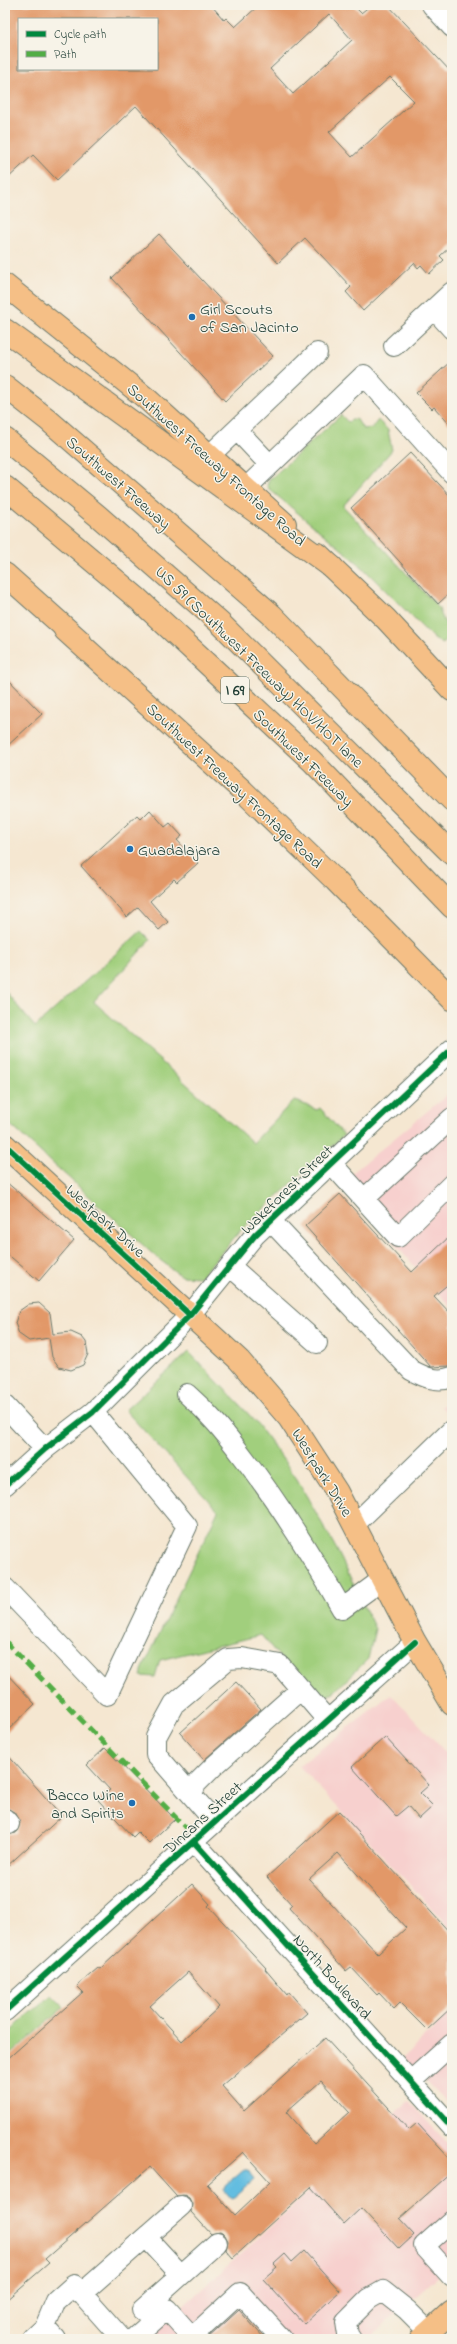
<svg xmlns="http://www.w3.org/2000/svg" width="457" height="2344" viewBox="0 0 457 2344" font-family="'Indie Flower',sans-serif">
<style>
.built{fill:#f7d0ce}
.green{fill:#a1cf7d;stroke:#608658}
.water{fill:#63bde0;stroke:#417d8a}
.building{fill:#e29867;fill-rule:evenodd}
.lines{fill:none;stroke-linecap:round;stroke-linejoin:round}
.minor-casing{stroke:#6a786b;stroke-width:22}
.major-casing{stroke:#6a786b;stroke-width:24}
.highway-casing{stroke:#6a786b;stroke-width:24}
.minor{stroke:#fff;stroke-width:20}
.major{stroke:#f5bf86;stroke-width:22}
.highway{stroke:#f5bf86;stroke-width:22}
.quiet{stroke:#52ad45;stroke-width:5;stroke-dasharray:10 5;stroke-linecap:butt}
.cycleway-casing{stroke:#f7f3e8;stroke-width:8}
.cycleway{stroke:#00873e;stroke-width:6}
.poi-dot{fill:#1f6fb2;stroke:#f7f3e8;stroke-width:1.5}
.labels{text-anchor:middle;stroke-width:3;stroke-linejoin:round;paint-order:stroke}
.shield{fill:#f7f3e8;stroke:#60746a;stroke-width:1}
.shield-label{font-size:15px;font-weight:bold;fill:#1f3d34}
.poi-label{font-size:16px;fill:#1f3d34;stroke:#f7f3e8;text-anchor:start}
.street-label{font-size:16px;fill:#1f3d34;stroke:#f7f3e8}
</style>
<rect width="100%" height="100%" fill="#f7f3e8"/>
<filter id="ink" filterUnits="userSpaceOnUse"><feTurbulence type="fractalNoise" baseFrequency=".025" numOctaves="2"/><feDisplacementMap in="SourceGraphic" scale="8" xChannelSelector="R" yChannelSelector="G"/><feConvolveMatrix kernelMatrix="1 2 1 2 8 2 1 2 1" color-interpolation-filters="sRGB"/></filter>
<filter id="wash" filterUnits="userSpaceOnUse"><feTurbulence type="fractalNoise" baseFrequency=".012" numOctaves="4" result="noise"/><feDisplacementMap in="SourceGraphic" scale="16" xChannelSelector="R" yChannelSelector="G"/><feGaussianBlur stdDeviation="0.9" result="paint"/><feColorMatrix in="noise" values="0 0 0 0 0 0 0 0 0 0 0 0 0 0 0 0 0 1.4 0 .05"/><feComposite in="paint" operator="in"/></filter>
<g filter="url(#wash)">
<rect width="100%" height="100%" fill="#f5e7d1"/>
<path class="built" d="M452,1091V1308L340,1183Z
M452,1397V1417L441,1407Z
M391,1694L452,1759V1930L299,1766Z
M452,2011V2108L403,2058Z
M409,2101L452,2148V2264L368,2339H147Z"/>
<path class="green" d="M341,415L348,422L356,418L363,429L372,428L378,420L388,430L392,450L343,506L439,608C441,618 447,624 450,635L443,644L434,639L358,563L269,489L267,485L269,480Z
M141,931L150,940L94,1002L253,1143L294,1100L317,1110L320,1108L344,1135L241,1230L200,1277L181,1276L155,1256L5,1120V991L35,1027Z
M189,1352L256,1422L297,1479L337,1550L375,1629L368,1659L335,1691L318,1702L261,1635L160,1660L155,1677L141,1676L143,1668L218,1511L125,1410Z
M52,1995L64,2007L5,2059V2035Z"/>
<path class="water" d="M244,2170H248L254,2180L234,2197L231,2198L224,2190L225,2186Z"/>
<g id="blocks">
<path class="building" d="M5,5H211L224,20L226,18L235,27L259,5H353L361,13L371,5H388L452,73V245L440,256L444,260L429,274L421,265L418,268L414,263L363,311L346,292L351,287L305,238L278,263L136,106L57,180L33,155L5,181ZM329,14L352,40L293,94L270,69ZM19,19H157V69H19ZM390,77L414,101L352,157L329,132Z
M159,234L273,356L225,401L112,278Z
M452,360V427L434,407L432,409L416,393Z
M410,453L452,498V591L438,604L351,508Z
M5,676L42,714L5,748Z
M150,810L165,827L170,823L182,836L177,840L198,863L177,882L174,879L150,901L168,922L159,930L138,907L127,917L81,866L137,815L141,819Z
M5,1181L74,1240L39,1281L5,1252Z
M340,1194L412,1272L452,1234V1281L434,1296L452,1315V1363L449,1366L431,1367L305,1226Z
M39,1303L50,1313L53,1334L71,1332L82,1337L86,1342L88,1354L83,1365L71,1370L59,1367L52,1357L49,1338L29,1341L19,1334L15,1323L19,1311L29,1304Z
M5,1672L35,1704L5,1733Z
M236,1682L261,1709L204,1760L180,1733Z
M385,1737L429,1785L420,1793L433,1806L419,1819L408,1806L396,1816L352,1767Z
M105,1748L175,1819L149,1843L138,1832L133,1837L98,1800L110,1790L87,1765Z
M5,1752L62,1816L5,1868V1835L16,1833L20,1823L14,1812L5,1808Z
M339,1811L452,1935V2007L427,2030L400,2003L394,2009L379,1993L377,1995L351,1967L346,1971L289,1908L292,1905L267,1877ZM338,1853L406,1928L378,1954L309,1879Z
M192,1884L210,1904L208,1906L266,1968L265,1969L287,1995L289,1992L307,2013L222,2086L244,2111L325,2038L409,2130L417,2123L452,2161V2172L399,2219L414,2235L399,2249L361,2208L344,2224L311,2187L233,2258L226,2250L228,2241L225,2235L220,2232L211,2234L191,2212L192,2204L189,2198L184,2195L176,2196L150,2167L45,2259L49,2263L5,2301V2061L83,1992L77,1986L98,1968L100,1969ZM188,1972L219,2007L182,2041L150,2006ZM321,2081L349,2112L314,2144L286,2112ZM243,2152L270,2182L235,2215L207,2184Z
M304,2251L340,2291L304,2324L263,2279L277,2267L274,2264L285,2254L292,2262Z
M239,2310L265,2339H207Z"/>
</g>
</g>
<g filter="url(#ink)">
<use href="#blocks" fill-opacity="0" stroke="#6a786b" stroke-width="1"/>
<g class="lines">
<defs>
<path id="minor" d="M432,5L452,27
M434,309L452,329
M394,346L452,292
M237,430L270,465
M210,455L317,353
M246,488L364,375L452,473
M331,1163L398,1237L452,1184
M364,1199L452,1118
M270,1220L411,1370C424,1377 437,1383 452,1377
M230,1266L317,1343
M187,1394C210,1414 226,1434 244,1458C281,1506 312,1556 342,1609L383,1579
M5,1406L45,1449
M5,1485L45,1449L93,1412L190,1315L255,1235L452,1049
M355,1524L452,1430
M5,1588L107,1695L187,1526L93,1412
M192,1794L196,1784L214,1766L301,1689
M5,1819L9,1824
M215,1822L156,1754V1737L174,1704L228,1659L242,1658L280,1665L328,1721
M194,1842L452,2127
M5,2011L415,1642
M411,2081L452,2044
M452,2221L424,2246L452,2277
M146,2237L181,2275
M81,2294L181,2206
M142,2310L217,2243
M45,2327L56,2301L74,2285L122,2339
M32,2339L45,2327L56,2339
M133,2339L167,2309L192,2337
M190,2339L240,2293L282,2339
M351,2339L348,2335L346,2322L369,2299L383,2291L407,2310L429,2332"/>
<path id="major" d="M5,285L147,399L285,524
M318,554L386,619L452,690
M65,630L243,791L335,880L452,999
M5,1145L239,1360L289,1418L337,1492L415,1642L452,1704
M421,2339L452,2311"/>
<path id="highway" d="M5,330L332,567
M5,386L47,419L272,615L452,800
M5,439L98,516L220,623L452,854
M5,487L138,599L312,761L452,907
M5,574L80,641"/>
</defs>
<use href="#minor" class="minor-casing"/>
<use href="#major" class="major-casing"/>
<use href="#highway" class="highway-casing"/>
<use href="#minor" class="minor"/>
<use href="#major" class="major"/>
<use href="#highway" class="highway"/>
<path class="quiet" d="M5,1641L186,1828"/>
<defs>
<path id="cycleway" d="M5,1145L190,1315
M5,1485L45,1449L93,1412L190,1315L255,1235L452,1049
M194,1842L452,2127
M5,2011L415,1642"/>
</defs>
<use href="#cycleway" class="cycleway-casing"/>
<use href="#cycleway" class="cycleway"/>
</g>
</g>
<g class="poi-dot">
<circle cx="192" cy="317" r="4"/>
<circle cx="130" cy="849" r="4"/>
<circle cx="132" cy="1803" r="4"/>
</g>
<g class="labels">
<rect class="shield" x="221" y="677" width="28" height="26" rx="3"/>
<g class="shield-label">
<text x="235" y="695">I 69</text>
</g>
<g class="poi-label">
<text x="200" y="314">Girl Scouts<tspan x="200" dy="18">of San Jacinto</tspan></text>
<text x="138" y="855">Guadalajara</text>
<text x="124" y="1800" text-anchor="end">Bacco Wine<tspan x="124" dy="18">and Spirits</tspan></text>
</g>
<g class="street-label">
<text transform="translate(217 464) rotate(42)" y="6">Southwest Freeway Frontage Road</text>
<text transform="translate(119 482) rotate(41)" y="6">Southwest Freeway</text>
<text transform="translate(260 666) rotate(44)" y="6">US 59 (Southwest Freeway) HOV/HOT lane</text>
<text transform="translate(304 757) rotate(44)" y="6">Southwest Freeway</text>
<text transform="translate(235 785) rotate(43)" y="6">Southwest Freeway Frontage Road</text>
<text transform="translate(286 1189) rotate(-44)" y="6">Wakeforest Street</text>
<text transform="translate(106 1220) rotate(42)" y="6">Westpark Drive</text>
<text transform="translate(323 1472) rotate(58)" y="6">Westpark Drive</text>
<text transform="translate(202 1817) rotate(-42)" y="6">Dincans Street</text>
<text transform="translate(333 1976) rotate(48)" y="6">North Boulevard</text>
</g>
</g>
<rect width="457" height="2344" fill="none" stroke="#f7f3e8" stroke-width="20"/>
<rect x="18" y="18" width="140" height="52" fill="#f7f3e8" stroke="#a1aaa0"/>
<rect x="26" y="31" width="20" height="6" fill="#00873e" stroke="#a1aaa0"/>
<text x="54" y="38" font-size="12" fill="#1f3d34">Cycle path</text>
<rect x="26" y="51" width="20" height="6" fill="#52ad45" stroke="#a1aaa0"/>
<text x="54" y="58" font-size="12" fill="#1f3d34">Path</text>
</svg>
